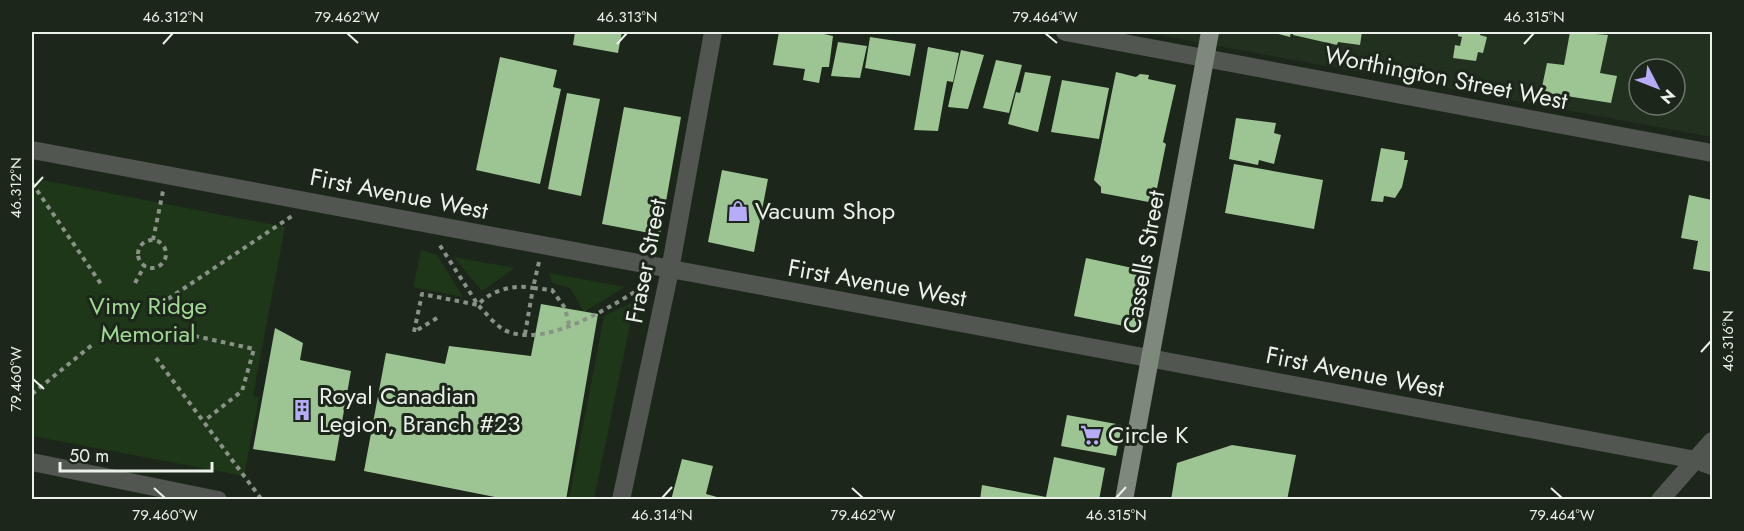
<svg xmlns="http://www.w3.org/2000/svg" width="1744" height="531" viewBox="0 0 1744 531" font-family="Jost,sans-serif">
<style>
.built{fill:#22301f;fill-rule:evenodd}
.green{fill:#1e3718}
.building{fill:#9dc493}
.lines{fill:none;stroke-linecap:round;stroke-linejoin:round}
.path{stroke:#899287;stroke-width:4;stroke-dasharray:4.5 4.5;stroke-linecap:butt}
.minor{stroke:#515650;stroke-width:18}
.major{stroke:#7e887c;stroke-width:18}
.ticks{fill:none;stroke:#eaf1e8;stroke-width:2}
.labels{text-anchor:middle;stroke-width:6;stroke-linejoin:round;paint-order:stroke}
.street-label{font-size:24px;fill:#eaf1e8;stroke:#1c261a}
.poi-label{font-size:24px;fill:#eaf1e8;stroke:#1c261a;text-anchor:start}
.park-label{font-size:24px;fill:#a1d994;stroke:#1c261a}
.neatline{fill:none;stroke:#eaf1e8;stroke-width:2}
.ticks-label{font-size:15px;text-anchor:middle;fill:#eaf1e8}
</style>
<rect width="100%" height="100%" fill="#1c261a"/>
<path class="built" d="M1141,32H1712V137ZM1639,69H1675V105H1639Z"/>
<path class="green" d="M37,179L285,227L253,396L259,397L244,476L32,436V210Z
M421,250L437,255L463,297L413,287Z
M454,257L515,268L482,291Z
M549,273L625,287L584,312L570,288L552,283Z
M635,301L594,499H569L604,316Z"/>
<path class="building" d="M575,32H622L618,53L573,45Z
M779,32H815L833,36L829,67H822L819,83L803,80L805,69L773,65Z
M1271,32H1291L1290,37Z
M1293,32H1362L1360,45L1338,42L1337,45L1293,35Z
M1458,32H1480V35L1487,37L1483,53L1478,52L1476,61L1453,58L1455,45L1460,46L1462,37L1458,36Z
M1570,32L1608,35L1600,73L1617,76L1611,103L1541,92L1547,63L1564,65Z
M870,37L916,44L910,76L865,68Z
M838,42L867,46L860,78L831,76Z
M928,47L959,53L953,82L947,81L938,131L914,130Z
M961,50L984,55L968,109L948,107Z
M500,57L557,70L553,87L561,89L540,184L476,170Z
M996,60L1022,65L1009,113L983,108Z
M1025,72L1051,76L1038,132L1008,124L1016,92L1020,93Z
M1116,72L1136,77L1140,74L1149,75L1148,79L1176,85L1163,142L1166,144L1154,203L1101,193V187L1094,180Z
M1062,80L1109,88L1099,139L1051,132Z
M567,93L600,99L581,196L548,189Z
M624,107L681,117L660,235L602,224Z
M1236,118L1276,123L1274,133L1281,135L1274,164L1259,160L1258,165L1229,159Z
M1381,148L1405,152L1404,160H1408L1402,187L1395,198L1384,196L1383,202L1371,201Z
M1234,164L1323,180L1314,229L1225,213Z
M722,170L768,179L754,252L708,242Z
M1689,195L1712,200V272L1693,269L1698,241L1681,238Z
M1086,258L1151,272L1139,329L1074,316Z
M541,304L598,314L566,500H510L364,471L386,353L445,364L449,346L531,356Z
M275,328L303,343L300,360L351,371L335,461L253,449Z
M1067,415L1122,425L1116,456L1061,446Z
M1232,445L1296,455L1287,500H1171L1177,463Z
M1054,457L1105,468L1099,500H980L982,485L1046,497Z
M682,459L713,466L706,494L728,500H671Z"/>
<g class="lines">
<path class="path" d="M32,183L103,287
M153,240L163,191
M138 254a14 14 0 1 1 28 0a14 14 0 1 1-28 0Z
M539,262L533,288L552,290L565,308L569,324
M135,283L145,265
M168,299L292,216
M437,318L414,332L422,294L478,305L439,244
M177,332L254,349L242,391L204,421
M525,334L533,288C516,284 490,290 478,305C486,313 498,329 509,332C550,347 615,304 649,283
M156,358L262,500
M32,394L92,345"/>
<path class="minor" d="M1065,32L1712,153
M32,150L1696,460L1712,466
M32,462L218,500
M621,500L670,270L713,32
M1660,500L1712,441"/>
<path class="major" d="M1124,500L1210,32"/>
</g>
<path class="ticks" d="M347,33L358,43M1045,33L1057,43M163,44L173,33M617,44L627,33M1524,44L1534,33M33,188L43,177M1701,352L1711,341M33,379L44,389M154,488L165,498M852,488L863,498M1551,488L1562,498M662,498L672,487M1116,498L1126,487"/>
<defs>
<symbol id="shop-bare" viewBox="-9 -9 18 18"><path d="M-5-2.5h2.3a2.7 3.5 0 0 1 5.4 0H5L5.5 6h-11ZM-1.5-2.5h3a1.5 2.3 0 0 0-3 0Z" fill="#b6acf8" stroke="#1c261a" stroke-width="2.5" paint-order="stroke"/></symbol>
<symbol id="building-bare" viewBox="-9 -9 18 18"><path d="M-4-6H4V6H1V3H-1V6H-4ZM-2.5-4.3h1.7v1.8h-1.7ZM.8-4.3h1.7v1.8H.8ZM-2.5-1h1.7V.8h-1.7ZM.8-1h1.7V.8H.8Z" fill="#b6acf8" stroke="#1c261a" stroke-width="2.5" paint-order="stroke"/></symbol>
<symbol id="supermarket-bare" viewBox="-9 -9 18 18"><path d="M-6-5.5h2.5l.6 2H6L4.5 2H-2.5L-4.4-4H-6ZM-1.5 3.2a1.3 1.3 0 1 0 .1 0ZM3 3.2a1.3 1.3 0 1 0 .1 0Z" fill="#b6acf8" stroke="#1c261a" stroke-width="2.5" paint-order="stroke"/></symbol>
</defs>
<g fill-rule="evenodd">
<use href="#shop-bare" x="723" y="196" width="30" height="30"/>
<use href="#building-bare" x="287" y="395" width="30" height="30"/>
<use href="#supermarket-bare" x="1076" y="420" width="30" height="30"/>
</g>
<g class="labels">
<g class="street-label">
<text transform="translate(1446 78) rotate(11)" y="8">Worthington Street West</text>
<text transform="translate(399 194) rotate(11)" y="8">First Avenue West</text>
<text transform="translate(646 261) rotate(-79)" y="8">Fraser Street</text>
<text transform="translate(1144 262) rotate(-80)" y="8">Cassells Street</text>
<text transform="translate(877 283) rotate(10)" y="8">First Avenue West</text>
<text transform="translate(1355 372) rotate(11)" y="8">First Avenue West</text>
</g>
<g class="poi-label">
<text x="755" y="219">Vacuum Shop</text>
<text x="319" y="404">Royal Canadian<tspan x="319" dy="28">Legion, Branch #23</tspan></text>
<text x="1108" y="443">Circle K</text>
</g>
<g class="park-label">
<text x="148" y="314">Vimy Ridge<tspan x="148" dy="28">Memorial</tspan></text>
</g>
</g>
<rect width="1744" height="531" fill="none" stroke="#1c261a" stroke-width="66"/>
<g transform="translate(1657 87) rotate(132)"><circle r="28" fill="#1c261a" stroke="#6e776c" stroke-width="1.5"/>
<path d="M0-4.5L10 22L0 15L-10 22Z" fill="#b6acf8"/>
<text y="-9" font-size="16" font-weight="bold" text-anchor="middle" fill="#eaf1e8">N</text>
</g>
<path d="M60 462v9h152v-9" fill="none" stroke="#eaf1e8" stroke-width="3"/>
<text x="69" y="462" font-size="18" fill="#eaf1e8" stroke="#1c261a" stroke-width="4.5" paint-order="stroke">50 m</text>
<rect x="33" y="33" width="1678" height="465" class="neatline"/>
<g class="ticks-label">
<text x="173" y="22">46.312°N</text>
<text x="347" y="22">79.462°W</text>
<text x="627" y="22">46.313°N</text>
<text x="1045" y="22">79.464°W</text>
<text x="1534" y="22">46.315°N</text>
<text transform="translate(16 188) rotate(-90)" y="5">46.312°N</text>
<text transform="translate(1728 341) rotate(-90)" y="5">46.316°N</text>
<text transform="translate(16 379) rotate(-90)" y="5">79.460°W</text>
<text x="165" y="520">79.460°W</text>
<text x="662" y="520">46.314°N</text>
<text x="863" y="520">79.462°W</text>
<text x="1116" y="520">46.315°N</text>
<text x="1562" y="520">79.464°W</text>
</g>
</svg>
